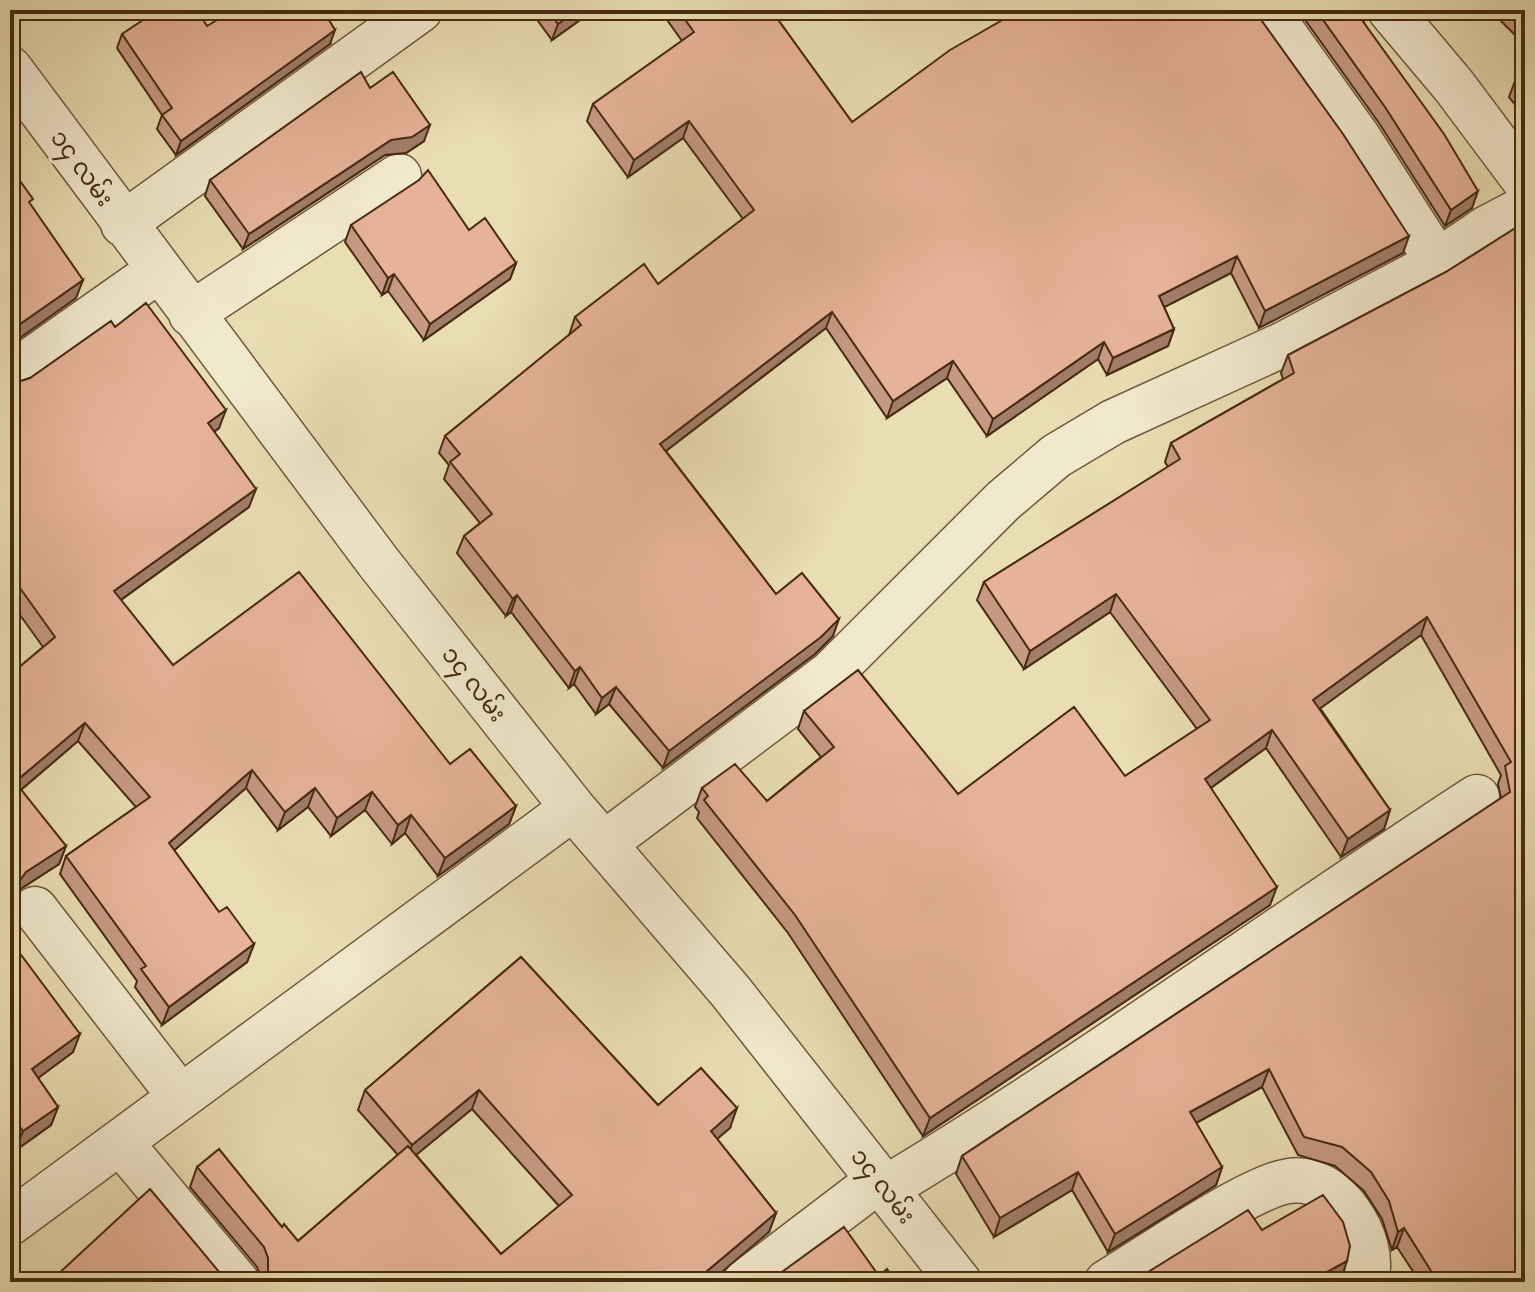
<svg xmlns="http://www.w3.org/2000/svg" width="1535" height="1292" viewBox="0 0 1535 1292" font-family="'Libre Caslon Text','Noto Sans Myanmar',serif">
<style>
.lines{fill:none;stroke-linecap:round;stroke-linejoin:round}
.minor-casing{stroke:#70583a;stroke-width:47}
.minor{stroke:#f1e9ce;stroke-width:44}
.wall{fill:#c69983;stroke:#472b11;stroke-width:2;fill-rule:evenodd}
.shaded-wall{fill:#a17d6a;stroke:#472b11;stroke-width:2}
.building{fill:#e6b298;stroke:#472b11;stroke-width:2}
.labels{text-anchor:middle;stroke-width:6;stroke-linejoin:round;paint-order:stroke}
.street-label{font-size:24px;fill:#472b11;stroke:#f1e9ce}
</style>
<rect width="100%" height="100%" fill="#e9ddb3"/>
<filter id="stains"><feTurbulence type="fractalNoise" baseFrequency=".0025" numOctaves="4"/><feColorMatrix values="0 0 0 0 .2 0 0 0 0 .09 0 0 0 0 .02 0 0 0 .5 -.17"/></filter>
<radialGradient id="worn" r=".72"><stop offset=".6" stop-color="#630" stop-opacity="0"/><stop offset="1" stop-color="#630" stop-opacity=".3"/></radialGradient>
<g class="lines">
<defs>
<path id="minor" d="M1267,10L1358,137L1438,262
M1390,10L1454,86L1525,181
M10,69L379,563L573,808L731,992L959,1282
M123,224L420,10
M191,314L399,176
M10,375L159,270
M605,843L831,673L1003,501L1056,456L1113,422L1284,344L1428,268L1487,228L1525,208
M35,909L179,1095
M120,1142L237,1282
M886,1188C1087,1067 1280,925 1477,797
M10,1223L573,808
M745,1282L879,1180
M1107,1282C1146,1259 1250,1186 1289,1181C1315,1177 1336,1193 1350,1213C1364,1233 1373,1259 1365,1282"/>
</defs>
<use href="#minor" class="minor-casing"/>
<use href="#minor" class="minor"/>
</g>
<path class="wall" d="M530,10H594L552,40Z
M660,10H771L852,122L1040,17L1403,253L1259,328L1231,273L1164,307L1174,329L1168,346L1107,375L1098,359L987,436L947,378L887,418L826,328L666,451L776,594L833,636L815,654L663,768L609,704L596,714L574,684L569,688L511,612L506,616L457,553L464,536L480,523L444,479L449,465L439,453L445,436L569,335L575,317L658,284L743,219L683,138L628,177L587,121L593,104L682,41Z
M1298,10H1367L1363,21L1472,208L1445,226L1379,123Z
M1490,10H1525V45Z
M185,20L207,26L330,44L176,155L157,129L162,115L117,48L122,34Z
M1525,72V117L1509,97L1515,81Z
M370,88L424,141L406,153L385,155L243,249L205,196L210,180Z
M1525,222V1282H1420L1397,1247L1392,1250L1382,1219L1364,1191L1335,1166L1298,1155L1262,1087L1196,1123L1222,1167L1216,1185L1108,1252L1072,1190L994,1237L956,1174L962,1156L1501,798L1498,784L1501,775L1421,635L1320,708L1390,810L1384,829L1341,857L1266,748L1211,788L1270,905L923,1136L788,933L697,818L699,812L695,807L702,788L767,801L821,757L798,729L804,711L958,794L1125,776L1197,729L1110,612L1024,669L977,600L984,582L1168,467L1165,462L1171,443L1283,379L1281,373L1288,355L1446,272Z
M351,225L469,230L516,263L510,279L424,340L388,291L382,295L345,242Z
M115,327L219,428L214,432L249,507L121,600L173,665L450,764L516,806L509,824L438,876L405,833L392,844L365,810L331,836L308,807L278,830L246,788L174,850L219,912L254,944L247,962L162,1025L135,987L137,981L60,874L66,856L136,807L78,741L21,790L66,846L59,864L19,890L12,901L10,675L43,647L10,601V380L18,382L30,378Z
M10,940L73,1052L38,1078L58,1107L51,1125L16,1150L13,1145L10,1147Z
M521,957L658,1105L730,1128L717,1139L776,1213L769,1232L261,1280V1277L257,1267L190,1187L197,1167L282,1227L298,1241L398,1155L358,1110L365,1090ZM472,1109L559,1206L501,1254L416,1155Z"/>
<path class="shaded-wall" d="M577,10H594L552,40L558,24Z
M1367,10L1362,26L1359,16Z
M335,30L330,44L176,155L181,141Z
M689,121L683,138L628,177L634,160Z
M430,125L424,141L406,153L385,155L243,249L249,234L391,140Z
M1478,191L1472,208L1445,226L1451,210Z
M1409,236L1403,253L1259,328L1265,311Z
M1237,256L1231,273L1153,313L1159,296Z
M516,263L510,279L424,340L430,324Z
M394,274L388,291L382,295L388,278Z
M83,280L76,298L10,345V331Z
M832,312L826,328L654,460L660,444Z
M1174,329L1168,346L1107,375L1113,358Z
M1104,342L1098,359L987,436L993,419Z
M953,361L947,378L887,418L893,401Z
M226,410L219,428L201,441L208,423Z
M256,489L249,507L108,609L114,591Z
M1116,594L1110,612L1024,669L1030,651Z
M517,595L511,612L506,616L513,599Z
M1427,617L1421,635L1307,718L1313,700Z
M839,619L833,636L815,654L663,768L669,751Z
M580,667L574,684L569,688L575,671Z
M616,687L609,704L596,714L602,698Z
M85,723L78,741L10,799L15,782Z
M1272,730L1266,748L1198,797L1205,779Z
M252,770L246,788L162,861L169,843Z
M315,788L308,807L278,830L285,812Z
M372,792L365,810L331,836L337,818Z
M516,806L509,824L438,876L445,858Z
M1390,810L1384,829L1341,857L1348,839Z
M411,815L405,833L392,844L398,825Z
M66,846L59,864L19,890L10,902V889L26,872Z
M1277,887L1270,905L923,1136L930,1118Z
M254,944L247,962L162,1025L169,1007Z
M80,1034L73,1052L26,1087L32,1069Z
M1269,1069L1262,1087L1183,1130L1190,1112Z
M479,1090L472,1109L405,1164L412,1145Z
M58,1107L51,1125L16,1150L23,1131Z
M737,1108L730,1128L704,1150L711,1131Z
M20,1127L13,1145L10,1147V1134Z
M1222,1167L1216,1185L1108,1252L1115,1234Z
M1078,1172L1072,1190L994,1237L1000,1218Z
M776,1213L769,1232L710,1282H694Z
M1404,1228L1397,1247L1392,1250L1398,1232Z
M1347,1261L1341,1279L1335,1282H1315L1316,1278Z"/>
<path class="building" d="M158,10H179L185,20L198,12L207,26L234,10H323L335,30L181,141L162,115L172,108L122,34Z
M548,10H577L558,24Z
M678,10H771L852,122L950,50L1020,10H1036L1040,17L1050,10H1254L1343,134L1409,236L1265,311L1237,256L1159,296L1174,329L1113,358L1104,342L993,419L953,361L893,401L832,312L660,444L776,594L802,573L839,619L821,637L669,751L616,687L602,698L580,667L575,671L517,595L513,599L464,536L492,514L450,462L460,454L445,436L581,325L575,317L644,264L658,284L754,210L689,121L634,160L593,104L694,32Z
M1316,10H1367L1359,16L1444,134L1478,191L1451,210L1385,107Z
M1513,10H1525V22Z
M361,72L370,88L393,72L430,125L412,137L391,140L249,234L210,180Z
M1525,72V93L1515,81Z
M10,167L33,199L29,202L83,280L10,331Z
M428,170L469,230L485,218L516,263L430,324L394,274L388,278L351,225L419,180Z
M1525,222V1000L1520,1003L1525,1009V1282H1438L1404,1228L1398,1232L1389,1201L1371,1172L1342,1147L1304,1137L1269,1069L1190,1112L1222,1167L1115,1234L1078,1172L1000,1218L962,1156L1510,792L1505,766L1511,762L1427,617L1313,700L1390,810L1348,839L1272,730L1205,779L1277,887L930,1118L795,915L704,800L708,796L702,788L735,764L767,801L834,747L804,711L858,670L958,794L1074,707L1125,776L1210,720L1116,594L1030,651L984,582L1180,459L1171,443L1294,373L1288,355L1446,272Z
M146,303L226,410L208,423L256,489L114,591L173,665L299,572L450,764L470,749L516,806L445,858L411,815L398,825L372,792L337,818L315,788L285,812L252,770L169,843L219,912L227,907L254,944L169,1007L141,969L146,966L66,856L150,797L85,723L15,782L66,846L26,872L18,883L10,889V675L55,637L10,574V380L18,382L30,378L111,321L115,327Z
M10,940L80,1034L32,1069L58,1107L23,1131L20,1127L10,1134Z
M521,957L658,1105L701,1068L737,1108L711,1131L776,1213L694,1282H260L268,1271V1258L264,1247L197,1167L219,1149L282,1227L284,1224L298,1241L408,1146L501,1254L572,1195L479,1090L412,1145L365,1090Z
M150,1189L225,1279L229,1282H61L56,1276Z
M1323,1195L1343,1222L1350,1246L1347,1261L1316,1278L1319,1282H1141L1143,1281L1140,1277L1248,1210L1262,1230Z
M844,1227L879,1276L887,1269L897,1282H768Z"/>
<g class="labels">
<g class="street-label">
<text transform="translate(82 168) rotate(54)" y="8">၁၄ လမ်း</text>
<text transform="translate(474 684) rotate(52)" y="8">၁၄ လမ်း</text>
<text transform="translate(883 1186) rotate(52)" y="8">၁၄ လမ်း</text>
</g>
</g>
<rect width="1535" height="1292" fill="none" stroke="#e9ddb3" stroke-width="40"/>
<rect x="12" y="12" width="1511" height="1268" fill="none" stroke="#472b11" stroke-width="4"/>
<rect x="20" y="20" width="1495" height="1252" fill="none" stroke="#472b11" stroke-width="2"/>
<rect width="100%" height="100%" filter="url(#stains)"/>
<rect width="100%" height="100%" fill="url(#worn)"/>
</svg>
